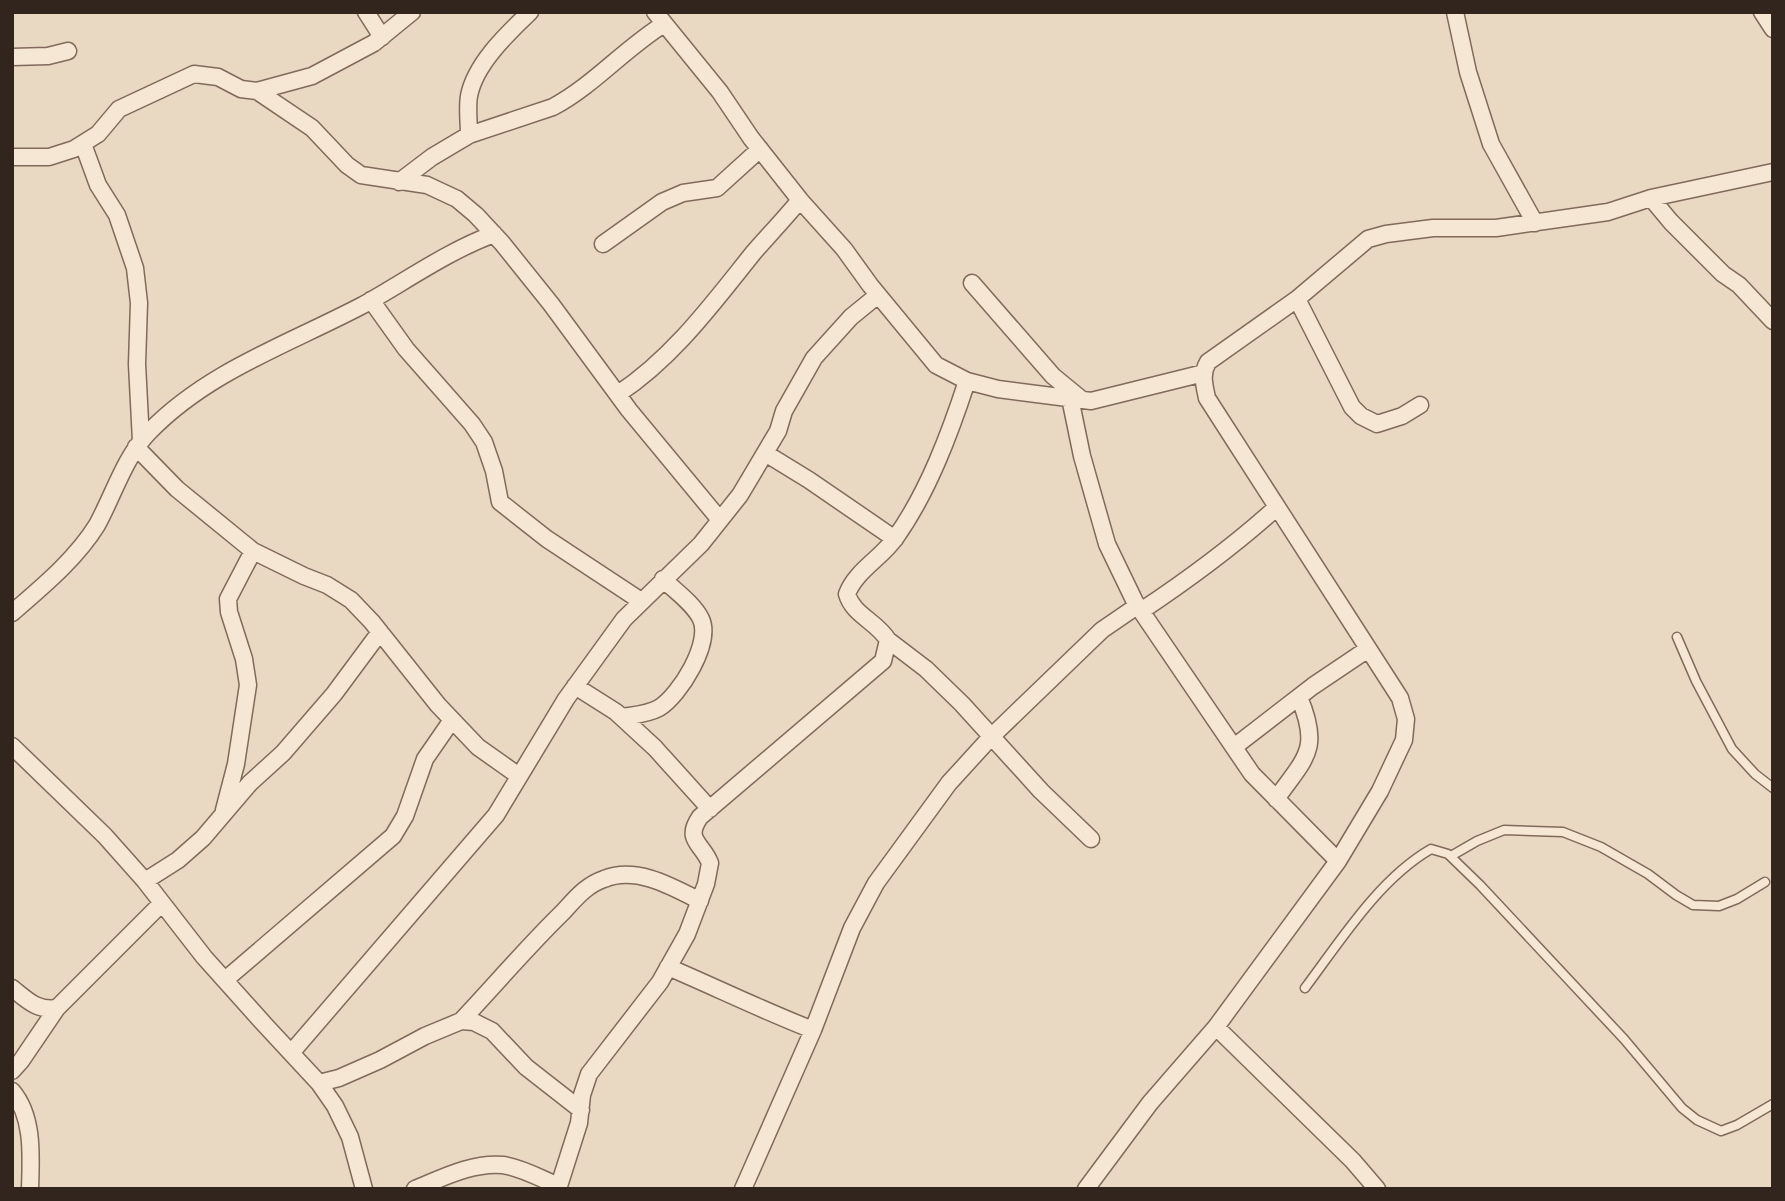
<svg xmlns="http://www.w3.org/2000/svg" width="1785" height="1201" viewBox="0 0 1785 1201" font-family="'Times New Roman',serif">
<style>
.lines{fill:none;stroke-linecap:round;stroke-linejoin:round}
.lane-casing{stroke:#816a5b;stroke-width:11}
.street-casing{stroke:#816a5b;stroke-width:19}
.lane{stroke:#f5e7d4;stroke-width:8}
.street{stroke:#f5e7d4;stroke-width:16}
</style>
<rect width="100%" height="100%" fill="#e9d8c2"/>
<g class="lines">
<defs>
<path id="lane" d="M1677,637L1696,681L1732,749L1755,774L1773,788
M1451,856L1477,841L1504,830L1563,832L1601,847L1648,874L1676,895L1693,905L1719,906L1737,899L1765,882
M1305,988C1341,940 1379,879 1431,849L1448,854L1480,885L1624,1039L1682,1108L1697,1120L1721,1131L1737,1125L1773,1104"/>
<path id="street" d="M366,12L382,37
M655,12L720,92L751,138L800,200L844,249L870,285L936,365L967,381L998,389L1091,401L1204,373
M1455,12L1468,72L1491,144L1535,223
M1762,12L1773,29
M12,57L48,56L68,51
M257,91L312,128L347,165L361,175L427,185L457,199L476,215L502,243L551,304L629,410L720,520
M469,135C469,123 467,108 469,96C475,64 507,34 530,12
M83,144L98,185L117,215L135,268L139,303L137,364L141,441
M12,157H49L74,149L98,134L119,109L194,74L218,77L241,89L257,91L312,76L374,43L412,12
M399,182L432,157L469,135L553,107C594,85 624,49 664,24
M1651,198L1671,222L1723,274L1739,285L1773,321
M603,244L662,202L683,193L717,188L760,149
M972,283L1053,376L1081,399
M1297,299L1352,407L1361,416L1377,424L1402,416L1420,405
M371,300L406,349L472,424L484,442L494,471L500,502L547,539L641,601
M618,394C673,358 713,303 754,252C769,235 785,218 800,200
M1070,398L1082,456L1107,544L1135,602L1252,774L1338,861
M136,447L177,489L253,551L304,576L327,585L351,600L372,622L438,705L478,747L519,776
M765,453L809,480L895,539
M1141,611C1189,579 1234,546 1277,507
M12,613C42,587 76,559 97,525C114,494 124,458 149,432C208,371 289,344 363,305C406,281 448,251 494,234
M888,640L926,669L962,704L1041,791L1091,839
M575,686L616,712L655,748L710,809
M623,717C635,715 648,714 659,708C680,695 712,643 701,619C693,603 675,591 663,579
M12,746L105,836L145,881L204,957L265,1025L319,1083L335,1106L350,1137L364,1189
M1234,747L1313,686L1368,649
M1276,799C1306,757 1321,749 1299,697
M224,810L236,764L248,685L244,659L229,612L228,599L253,551
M145,881L178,860L203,838L250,783L283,753L334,694L380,632
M668,967C717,988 764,1011 813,1030
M225,980L393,836L405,816L425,759L452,720
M12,988C27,1000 37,1011 57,1008L162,903
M461,1021C495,985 527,947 563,912C575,899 586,885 604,879C636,866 671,886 700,901
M1216,1027L1353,1161L1377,1189
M291,1053L496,815L566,699L624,619L701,544L740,495L778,431L784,411L814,358L851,317L878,295
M12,1071L21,1061L57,1008
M319,1083L339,1078L380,1060L425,1036L461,1021L474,1022L492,1031L526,1067L581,1110
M12,1091C34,1117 31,1156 30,1189
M415,1189C442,1178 473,1162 503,1165C523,1168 541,1179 559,1186
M558,1189L579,1123L582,1095L589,1074L660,982L687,934L706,884L710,863C702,843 684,840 700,817L883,661L888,640C876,621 853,615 847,594C856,570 882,558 896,537C928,492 950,433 967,381
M743,1189L813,1030L852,928L876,883L949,783L991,737L1102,630L1137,606
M1086,1189L1150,1103L1216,1027L1338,861L1380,791L1404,740L1406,719L1400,698L1207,398C1204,384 1201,374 1208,362L1297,299L1368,239L1386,234L1433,228H1496L1608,212L1651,198L1773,172"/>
</defs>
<use href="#lane" class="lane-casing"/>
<use href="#street" class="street-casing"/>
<use href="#lane" class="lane"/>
<use href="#street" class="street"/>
</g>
<rect width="1785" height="1201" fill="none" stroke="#32251e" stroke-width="28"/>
</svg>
